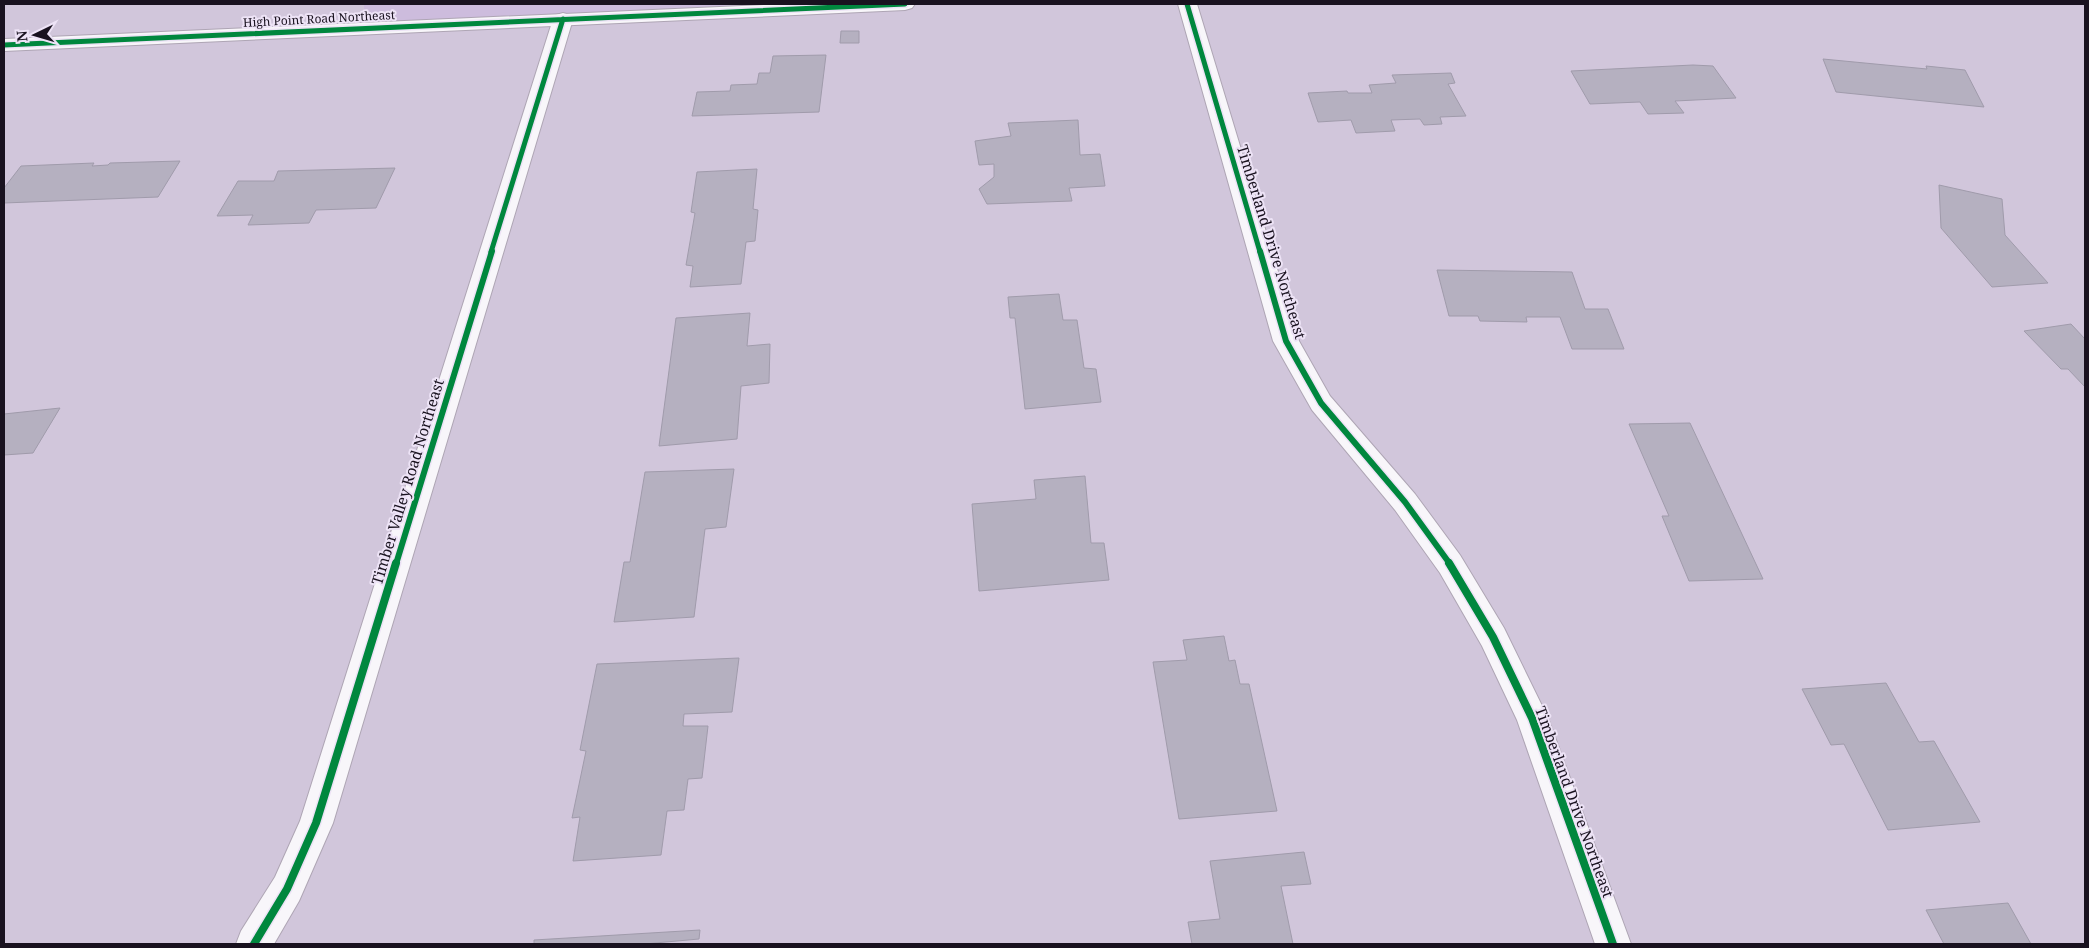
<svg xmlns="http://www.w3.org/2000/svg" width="2089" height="948" viewBox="0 0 2089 948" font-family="'Noto Serif',serif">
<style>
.built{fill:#cdbcdd}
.building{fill:#b5b0c0;stroke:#a09bab}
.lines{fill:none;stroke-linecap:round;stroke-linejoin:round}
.street-casing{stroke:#aea5b4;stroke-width:2}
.secondary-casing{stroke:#aea5b4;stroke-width:2}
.street{fill:#f8f6fa;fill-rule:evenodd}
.secondary{fill:#f8f6fa;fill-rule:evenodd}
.cycleway-far2-casing{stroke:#ede3f6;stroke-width:8}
.cycleway-far1-casing{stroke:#ede3f6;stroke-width:9}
.cycleway-casing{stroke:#ede3f6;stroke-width:11}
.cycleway-far2{stroke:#00873e;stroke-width:5}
.cycleway-far1{stroke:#00873e;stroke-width:6}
.cycleway{stroke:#00873e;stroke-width:8}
.labels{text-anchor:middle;stroke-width:4;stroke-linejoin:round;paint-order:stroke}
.far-street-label{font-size:12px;fill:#19121f;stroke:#ede3f6}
.street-label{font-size:15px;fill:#19121f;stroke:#ede3f6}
</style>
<rect width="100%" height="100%" fill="#d1c6db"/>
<path class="built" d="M364,4H751L364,29Z"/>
<path class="building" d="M841,31H859V43H840Z
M826,55L819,112L692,116L697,92L730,91L731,85L757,84L759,73H770L773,56Z
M1823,59L1927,69L1926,66L1965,70L1984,107L1836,92Z
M1693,65L1713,66L1736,98L1675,101L1684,113L1648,114L1640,102L1590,104L1571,71Z
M1451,73L1455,83L1448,84L1466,116L1440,117L1442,124L1424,125L1420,119L1391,120L1395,131L1356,133L1351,120L1318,122L1308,93L1347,91L1348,93H1372L1369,85L1396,83L1392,75Z
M1078,120L1080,155L1100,154L1105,186L1069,188L1072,201L987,204L979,189L994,177V164L979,165L975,141L1011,136L1008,123Z
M180,161L158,197L4,203V188L21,166L94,163L92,166L108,165L110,163Z
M395,168L376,208L316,210L309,223L248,225L253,215L217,216L238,181H274L278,171Z
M757,169L753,209L758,210L755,241L746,242L741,284L690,287L693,266L686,265L695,213L691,212L697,172Z
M1939,185L2002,199L2005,235L2048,283L1992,287L1941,228Z
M1437,270L1572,272L1585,309H1608L1624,349H1572L1560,317H1526L1527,322L1480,321L1478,316H1449Z
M1059,294L1063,320H1077L1084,368L1096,369L1101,402L1025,409L1015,318H1010L1008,297Z
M750,313L747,346L770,344L769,383L741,386L737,439L659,446L676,318Z
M2071,324L2085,339V387L2068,369H2061L2024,331Z
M60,408L33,453L4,455V414Z
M1690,423L1763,579L1689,581L1662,516H1669L1629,424Z
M734,469L726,527L705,529L694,617L614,622L624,562H630L645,472Z
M1085,476L1091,543H1104L1109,580L979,591L972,504L1036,499L1034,480Z
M1224,636L1229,661L1235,660L1240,684H1249L1277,811L1179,819L1153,662L1187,660L1183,640Z
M739,658L732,712L684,714L683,726H708L702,778L688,779L684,810L667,811L661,855L573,861L580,817L572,818L586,751L580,750L597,664Z
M1886,683L1919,742L1934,741L1980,822L1888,830L1844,744L1831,745L1802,689Z
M1304,852L1311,884L1281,886L1293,944H1192L1188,922L1220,919L1210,861Z
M2008,903L2031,944H1944L1926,910Z
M700,930L699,939L644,944H534V940Z"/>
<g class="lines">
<defs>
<path id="street" d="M1178,4H1197L1299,341L1330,396L1415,494L1460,555L1504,628L1548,718L1631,944H1595L1517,720L1482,646L1440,573L1395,510L1312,410L1273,341Z
M563,13L570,15L573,19L333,823L299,901L274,944H236L241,931L275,877L300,821L553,19L556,15Z"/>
<path id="secondary" d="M784,4H915L912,8L905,10L4,51V39Z"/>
</defs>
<use href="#street" class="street-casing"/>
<use href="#secondary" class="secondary-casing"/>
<use href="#street" class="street"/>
<use href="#secondary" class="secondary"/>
<defs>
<path id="cycleway-far2" d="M1187,4L1260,252
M4,45L905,4
M491,252L563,19"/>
<path id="cycleway-far1" d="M1260,251L1286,341L1321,403L1405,502L1450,564
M396,564L492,251"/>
<path id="cycleway" d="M1449,563L1493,637L1532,718L1613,944
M254,944L287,889L316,823L396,563"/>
</defs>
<use href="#cycleway-far2" class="cycleway-far2-casing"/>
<use href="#cycleway-far1" class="cycleway-far1-casing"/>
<use href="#cycleway" class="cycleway-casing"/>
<use href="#cycleway-far2" class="cycleway-far2"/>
<use href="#cycleway-far1" class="cycleway-far1"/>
<use href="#cycleway" class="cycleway"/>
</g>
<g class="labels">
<g class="far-street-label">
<text transform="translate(319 19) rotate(-3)" y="4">High Point Road Northeast</text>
</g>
<g class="street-label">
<text transform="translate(1271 242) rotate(73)" y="5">Timberland Drive Northeast</text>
<text transform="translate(408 482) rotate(-73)" y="5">Timber Valley Road Northeast</text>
<text transform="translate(1574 802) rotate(70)" y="5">Timberland Drive Northeast</text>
</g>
</g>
<rect width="2089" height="948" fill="none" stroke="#19121f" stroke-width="10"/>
<g transform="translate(35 35) rotate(265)" stroke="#ede3f6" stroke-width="4" paint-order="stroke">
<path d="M0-4L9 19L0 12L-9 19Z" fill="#19121f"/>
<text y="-8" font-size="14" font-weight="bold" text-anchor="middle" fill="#19121f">N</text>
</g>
</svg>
